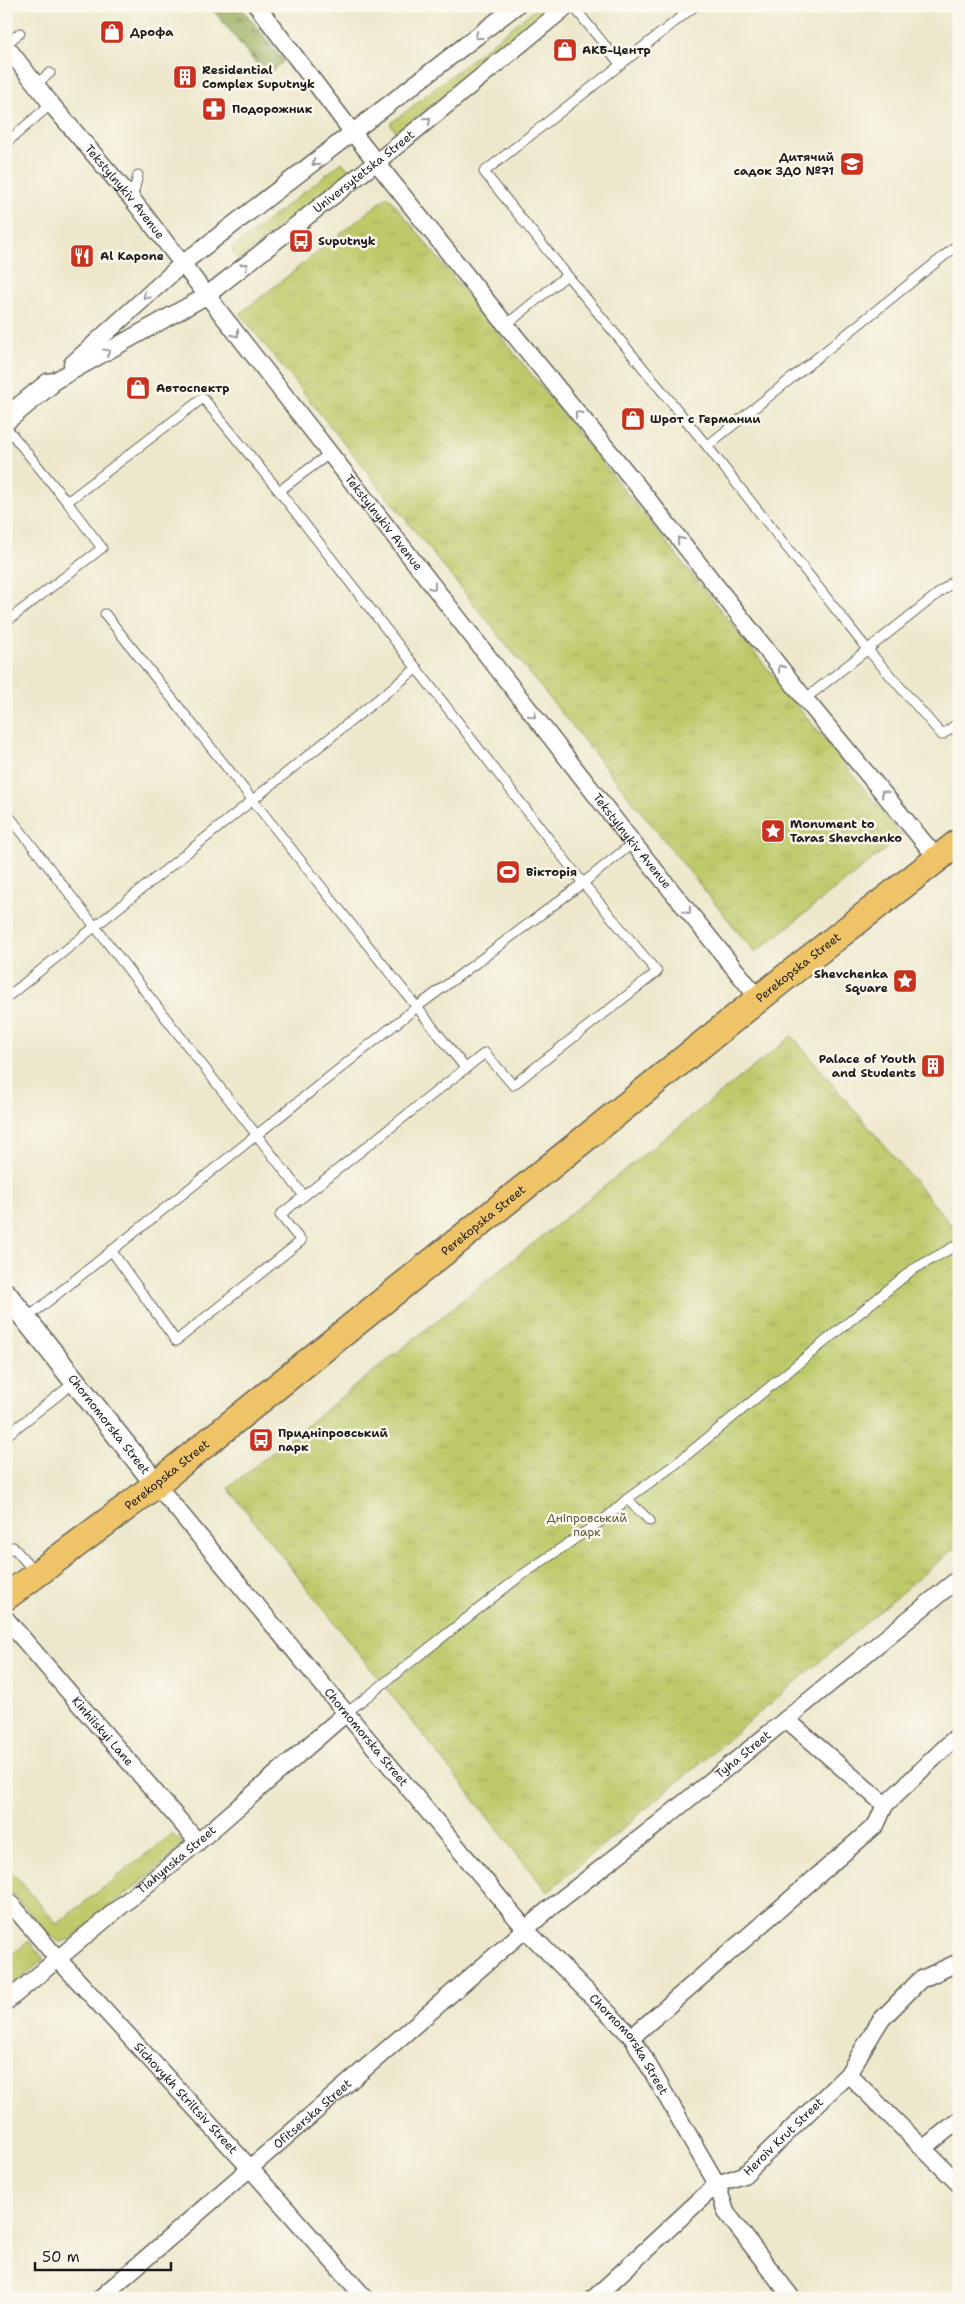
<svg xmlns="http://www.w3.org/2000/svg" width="965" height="2304" viewBox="0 0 965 2304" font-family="'Shantell Sans',sans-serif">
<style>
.grass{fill:#beca6b;stroke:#6d7344}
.forest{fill:url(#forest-firs);stroke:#59653e}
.park{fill:url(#park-tufts);stroke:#6d7344}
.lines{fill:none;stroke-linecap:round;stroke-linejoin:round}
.service-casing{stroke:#65635a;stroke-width:11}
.minor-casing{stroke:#65635a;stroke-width:19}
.tertiary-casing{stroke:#65635a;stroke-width:24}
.primary-casing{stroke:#65635a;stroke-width:29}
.service{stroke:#fff;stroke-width:9}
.minor{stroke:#fff;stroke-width:16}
.tertiary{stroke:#fff;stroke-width:21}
.primary{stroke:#efc469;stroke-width:26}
.oneway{stroke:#999}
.labels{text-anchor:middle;stroke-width:5;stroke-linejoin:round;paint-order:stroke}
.poi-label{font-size:12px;font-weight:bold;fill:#1c1c1c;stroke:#fbf7ec;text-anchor:start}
.street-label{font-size:12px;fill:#1c1c1c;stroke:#fbf7ec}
.park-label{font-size:12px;fill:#555938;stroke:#fbf7ec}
</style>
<defs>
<pattern id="forest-firs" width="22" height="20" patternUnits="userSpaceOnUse" patternTransform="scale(1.25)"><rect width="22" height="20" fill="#96ae5f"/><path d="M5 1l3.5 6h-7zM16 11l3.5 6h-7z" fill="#7a8d4e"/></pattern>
<pattern id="park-tufts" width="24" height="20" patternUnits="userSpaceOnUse" patternTransform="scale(1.25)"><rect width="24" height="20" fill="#beca6b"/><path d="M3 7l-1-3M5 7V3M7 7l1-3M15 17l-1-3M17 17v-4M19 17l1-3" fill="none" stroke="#a3ad5c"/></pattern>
</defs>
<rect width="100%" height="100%" fill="#fbf7ec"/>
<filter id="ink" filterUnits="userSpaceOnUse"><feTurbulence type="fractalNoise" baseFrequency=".02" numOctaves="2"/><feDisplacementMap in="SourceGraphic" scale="10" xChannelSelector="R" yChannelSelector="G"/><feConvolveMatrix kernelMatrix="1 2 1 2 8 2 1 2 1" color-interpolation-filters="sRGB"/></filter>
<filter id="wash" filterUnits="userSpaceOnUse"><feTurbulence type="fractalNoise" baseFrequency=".0096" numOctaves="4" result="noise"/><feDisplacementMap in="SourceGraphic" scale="20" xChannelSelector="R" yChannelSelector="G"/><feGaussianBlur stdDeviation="1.12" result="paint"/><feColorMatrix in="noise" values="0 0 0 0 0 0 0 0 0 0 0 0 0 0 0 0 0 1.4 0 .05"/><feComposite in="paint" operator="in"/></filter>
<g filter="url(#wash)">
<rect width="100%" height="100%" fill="#ede8cc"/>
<path class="grass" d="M539,6H558L397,133L390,124Z
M342,162L350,171L239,260L231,250Z
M172,1834L185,1846L71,1939L60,1942L49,1935L6,1886V1865L57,1924Z
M29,1941L44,1959L6,1992V1959Z"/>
<path class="forest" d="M210,6H240L284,61L266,76Z"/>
<path class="park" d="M388,196L902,836L755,953L240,314Z
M792,1036L959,1234V1544L547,1892L228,1488Z"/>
</g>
<g filter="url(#ink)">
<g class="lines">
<defs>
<path id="service" d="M573,6L621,65
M6,44L20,33
M36,84L50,73
M6,143L51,104
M132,199L138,175
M567,275L484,172L695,6
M506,325L567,275L707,446L867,649L942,735L959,722
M6,427L67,502
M707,446L959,244
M105,614L466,1069
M6,622L102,548L67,502L203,398L279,491L329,454
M805,699L959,577
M6,812L304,1196
M6,998L417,668
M111,1250L176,1341L301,1241L280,1215L485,1053L513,1085L657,972L583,883L279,491
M26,1319L417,1007L583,883L633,843
M6,1436L75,1382
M627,1499L650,1521
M6,1552L13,1547L35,1572
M345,1714L519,1577L607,1517L627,1499L677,1463L912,1270L959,1244"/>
<g id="minor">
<path d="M257,6L353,133L506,325L636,484L805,699L937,858"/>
<path id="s1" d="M6,46L51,104L132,199L633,843L759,999"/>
<path d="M72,364L182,264L516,6"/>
<path id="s2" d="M49,384L206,296L398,145L567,6"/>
<path id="s3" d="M156,1484L527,1931L632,2037L717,2184L726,2212L792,2298"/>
<path id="s4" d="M6,1619L198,1842"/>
<path d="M786,1719L885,1805"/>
<path id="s5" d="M6,1898L57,1958L249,2167L365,2298"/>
<path id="s6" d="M6,2002L198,1842L345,1714"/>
<path d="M632,2037L876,1825L885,1805L959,1734"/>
<path d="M848,2074L959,2184"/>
<path d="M924,2148L959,2120"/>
<path id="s7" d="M100,2298L550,1908L658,1824L959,1578"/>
<path id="s8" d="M594,2298L717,2184L744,2175L848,2074L880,2021L920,1980L959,1962"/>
</g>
<g id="tertiary">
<path d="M6,419L49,384"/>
<path id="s9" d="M6,1294L156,1484"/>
</g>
<g id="primary">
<path id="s10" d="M6,1597L136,1500L792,972L959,842"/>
</g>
</defs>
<use href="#service" class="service-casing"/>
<use href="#minor" class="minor-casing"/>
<use href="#tertiary" class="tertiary-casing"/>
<use href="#primary" class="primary-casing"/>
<use href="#service" class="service"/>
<use href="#minor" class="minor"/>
<use href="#tertiary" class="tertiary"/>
<use href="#primary" class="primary"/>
</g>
<defs><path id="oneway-chevron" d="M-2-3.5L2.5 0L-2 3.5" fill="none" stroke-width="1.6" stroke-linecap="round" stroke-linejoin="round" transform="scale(1.25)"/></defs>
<g class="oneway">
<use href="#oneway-chevron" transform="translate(478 36) rotate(142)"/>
<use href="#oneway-chevron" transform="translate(428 120) rotate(-39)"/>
<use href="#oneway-chevron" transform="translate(315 163) rotate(143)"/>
<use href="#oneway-chevron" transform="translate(245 266) rotate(-39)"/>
<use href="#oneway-chevron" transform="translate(146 296) rotate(138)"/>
<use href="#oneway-chevron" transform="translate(236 334) rotate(52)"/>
<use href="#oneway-chevron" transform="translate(107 352) rotate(-29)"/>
<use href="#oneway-chevron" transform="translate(578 414) rotate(-129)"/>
<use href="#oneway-chevron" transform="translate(680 540) rotate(-128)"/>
<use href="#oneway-chevron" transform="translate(433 587) rotate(52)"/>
<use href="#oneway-chevron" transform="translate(781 668) rotate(-128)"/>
<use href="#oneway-chevron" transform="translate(533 715) rotate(52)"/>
<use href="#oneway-chevron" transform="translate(884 793) rotate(-130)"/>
<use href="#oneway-chevron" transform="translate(688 911) rotate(51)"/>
</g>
</g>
<defs>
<symbol id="shop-square" viewBox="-11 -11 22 22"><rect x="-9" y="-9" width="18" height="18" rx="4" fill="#c8321e" stroke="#fbf7ec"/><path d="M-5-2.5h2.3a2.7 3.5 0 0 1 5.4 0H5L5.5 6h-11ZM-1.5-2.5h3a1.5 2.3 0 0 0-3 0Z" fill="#fff"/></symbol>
<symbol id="building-square" viewBox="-11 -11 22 22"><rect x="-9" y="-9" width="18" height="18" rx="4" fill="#c8321e" stroke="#fbf7ec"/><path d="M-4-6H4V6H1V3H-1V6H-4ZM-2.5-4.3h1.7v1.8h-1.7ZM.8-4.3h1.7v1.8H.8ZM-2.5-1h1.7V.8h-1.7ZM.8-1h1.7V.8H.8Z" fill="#fff"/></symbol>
<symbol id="pharmacy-square" viewBox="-11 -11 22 22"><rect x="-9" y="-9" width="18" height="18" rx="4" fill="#c8321e" stroke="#fbf7ec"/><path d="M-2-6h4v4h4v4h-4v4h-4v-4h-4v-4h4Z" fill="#fff"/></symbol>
<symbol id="school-square" viewBox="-11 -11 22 22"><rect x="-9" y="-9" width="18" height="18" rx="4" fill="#c8321e" stroke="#fbf7ec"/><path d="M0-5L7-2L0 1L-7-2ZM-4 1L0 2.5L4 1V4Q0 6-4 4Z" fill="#fff"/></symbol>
<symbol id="bus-square" viewBox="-11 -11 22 22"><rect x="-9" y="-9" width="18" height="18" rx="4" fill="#c8321e" stroke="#fbf7ec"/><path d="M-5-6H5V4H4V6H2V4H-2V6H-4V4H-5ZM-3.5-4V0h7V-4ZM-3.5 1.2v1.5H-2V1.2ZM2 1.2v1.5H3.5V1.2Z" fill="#fff"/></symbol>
<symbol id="restaurant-square" viewBox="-11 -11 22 22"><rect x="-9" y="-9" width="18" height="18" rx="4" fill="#c8321e" stroke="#fbf7ec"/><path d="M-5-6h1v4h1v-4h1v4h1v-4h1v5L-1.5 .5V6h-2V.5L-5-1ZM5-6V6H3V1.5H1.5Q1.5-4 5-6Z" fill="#fff"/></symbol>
<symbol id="sight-square" viewBox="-11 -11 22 22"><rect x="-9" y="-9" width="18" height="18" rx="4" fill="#c8321e" stroke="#fbf7ec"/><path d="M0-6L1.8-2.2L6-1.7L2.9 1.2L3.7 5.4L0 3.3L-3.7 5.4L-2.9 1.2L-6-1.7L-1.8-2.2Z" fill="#fff"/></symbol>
<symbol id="stadium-square" viewBox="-11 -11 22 22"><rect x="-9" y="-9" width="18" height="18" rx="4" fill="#c8321e" stroke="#fbf7ec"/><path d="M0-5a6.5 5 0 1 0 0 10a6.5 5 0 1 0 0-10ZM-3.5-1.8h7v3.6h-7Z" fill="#fff"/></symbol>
</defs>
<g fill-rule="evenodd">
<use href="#shop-square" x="98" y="18" width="28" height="28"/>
<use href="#shop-square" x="551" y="36" width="28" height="28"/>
<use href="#building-square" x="171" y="63" width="28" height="28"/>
<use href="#pharmacy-square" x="200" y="95" width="28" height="28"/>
<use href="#school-square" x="838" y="150" width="28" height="28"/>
<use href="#bus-square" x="287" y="227" width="28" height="28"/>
<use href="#restaurant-square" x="68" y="242" width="28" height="28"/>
<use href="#shop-square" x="124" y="374" width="28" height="28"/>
<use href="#shop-square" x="619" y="405" width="28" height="28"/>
<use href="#sight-square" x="759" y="817" width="28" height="28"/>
<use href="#stadium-square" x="494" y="858" width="28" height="28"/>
<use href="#sight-square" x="891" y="967" width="28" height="28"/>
<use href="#building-square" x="919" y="1052" width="28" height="28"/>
<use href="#bus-square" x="247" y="1426" width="28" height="28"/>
</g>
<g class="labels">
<g class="poi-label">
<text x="130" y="36">Дрофа</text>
<text x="582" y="54">АКБ-Центр</text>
<text x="202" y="74">Residential<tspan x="202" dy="14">Complex Suputnyk</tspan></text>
<text x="232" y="113">Подорожник</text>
<text x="834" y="161" text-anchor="end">Дитячий<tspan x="834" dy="14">садок ЗДО №71</tspan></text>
<text x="318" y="245">Suputnyk</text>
<text x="100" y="260">Al Kapone</text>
<text x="156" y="392">Автоспектр</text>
<text x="650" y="423">Шрот с Германии</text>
<text x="790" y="828">Monument to<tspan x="790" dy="14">Taras Shevchenko</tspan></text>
<text x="526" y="876">Вікторія</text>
<text x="888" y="978" text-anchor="end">Shevchenka<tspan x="888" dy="14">Square</tspan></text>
<text x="916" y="1063" text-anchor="end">Palace of Youth<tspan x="916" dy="14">and Students</tspan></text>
<text x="278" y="1437">Придніпровський<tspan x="278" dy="14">парк</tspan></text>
</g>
<g class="street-label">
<text dy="4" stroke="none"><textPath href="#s2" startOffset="381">Universytetska Street</textPath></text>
<text dy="4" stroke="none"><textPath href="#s1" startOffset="188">Tekstylnykiv Avenue</textPath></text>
<text dy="4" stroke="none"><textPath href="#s1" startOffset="608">Tekstylnykiv Avenue</textPath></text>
<text dy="4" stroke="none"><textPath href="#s1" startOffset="1012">Tekstylnykiv Avenue</textPath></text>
<text dy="4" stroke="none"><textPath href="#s10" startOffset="1012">Perekopska Street</textPath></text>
<text dy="4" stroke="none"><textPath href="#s10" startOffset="608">Perekopska Street</textPath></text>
<text dy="4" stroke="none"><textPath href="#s9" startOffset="166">Chornomorska Street</textPath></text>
<text dy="4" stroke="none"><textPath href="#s10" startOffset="202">Perekopska Street</textPath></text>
<text dy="4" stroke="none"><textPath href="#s4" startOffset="148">Kinhiiskyi Lane</textPath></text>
<text dy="4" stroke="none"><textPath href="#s3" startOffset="329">Chornomorska Street</textPath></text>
<text dy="4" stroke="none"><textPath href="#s7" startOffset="842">Tyha Street</textPath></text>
<text dy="4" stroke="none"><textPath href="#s6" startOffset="222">Tiahynska Street</textPath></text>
<text dy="4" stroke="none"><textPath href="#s3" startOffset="734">Chornomorska Street</textPath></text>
<text dy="4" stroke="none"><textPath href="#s5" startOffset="269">Sichovykh Striltsiv Street</textPath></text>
<text dy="4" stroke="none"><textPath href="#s7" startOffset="281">Ofitserska Street</textPath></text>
<text dy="4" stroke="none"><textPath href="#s8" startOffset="251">Heroiv Krut Street</textPath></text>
</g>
<g class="park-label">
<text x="587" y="1522">Дніпровський<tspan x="587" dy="14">парк</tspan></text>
</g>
</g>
<rect width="965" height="2304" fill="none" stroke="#fbf7ec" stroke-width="25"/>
<path d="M35 2262v8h136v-8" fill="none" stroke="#1c1c1c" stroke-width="2.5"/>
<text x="42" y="2262" font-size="15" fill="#1c1c1c" stroke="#fbf7ec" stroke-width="4" paint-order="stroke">50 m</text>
</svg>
